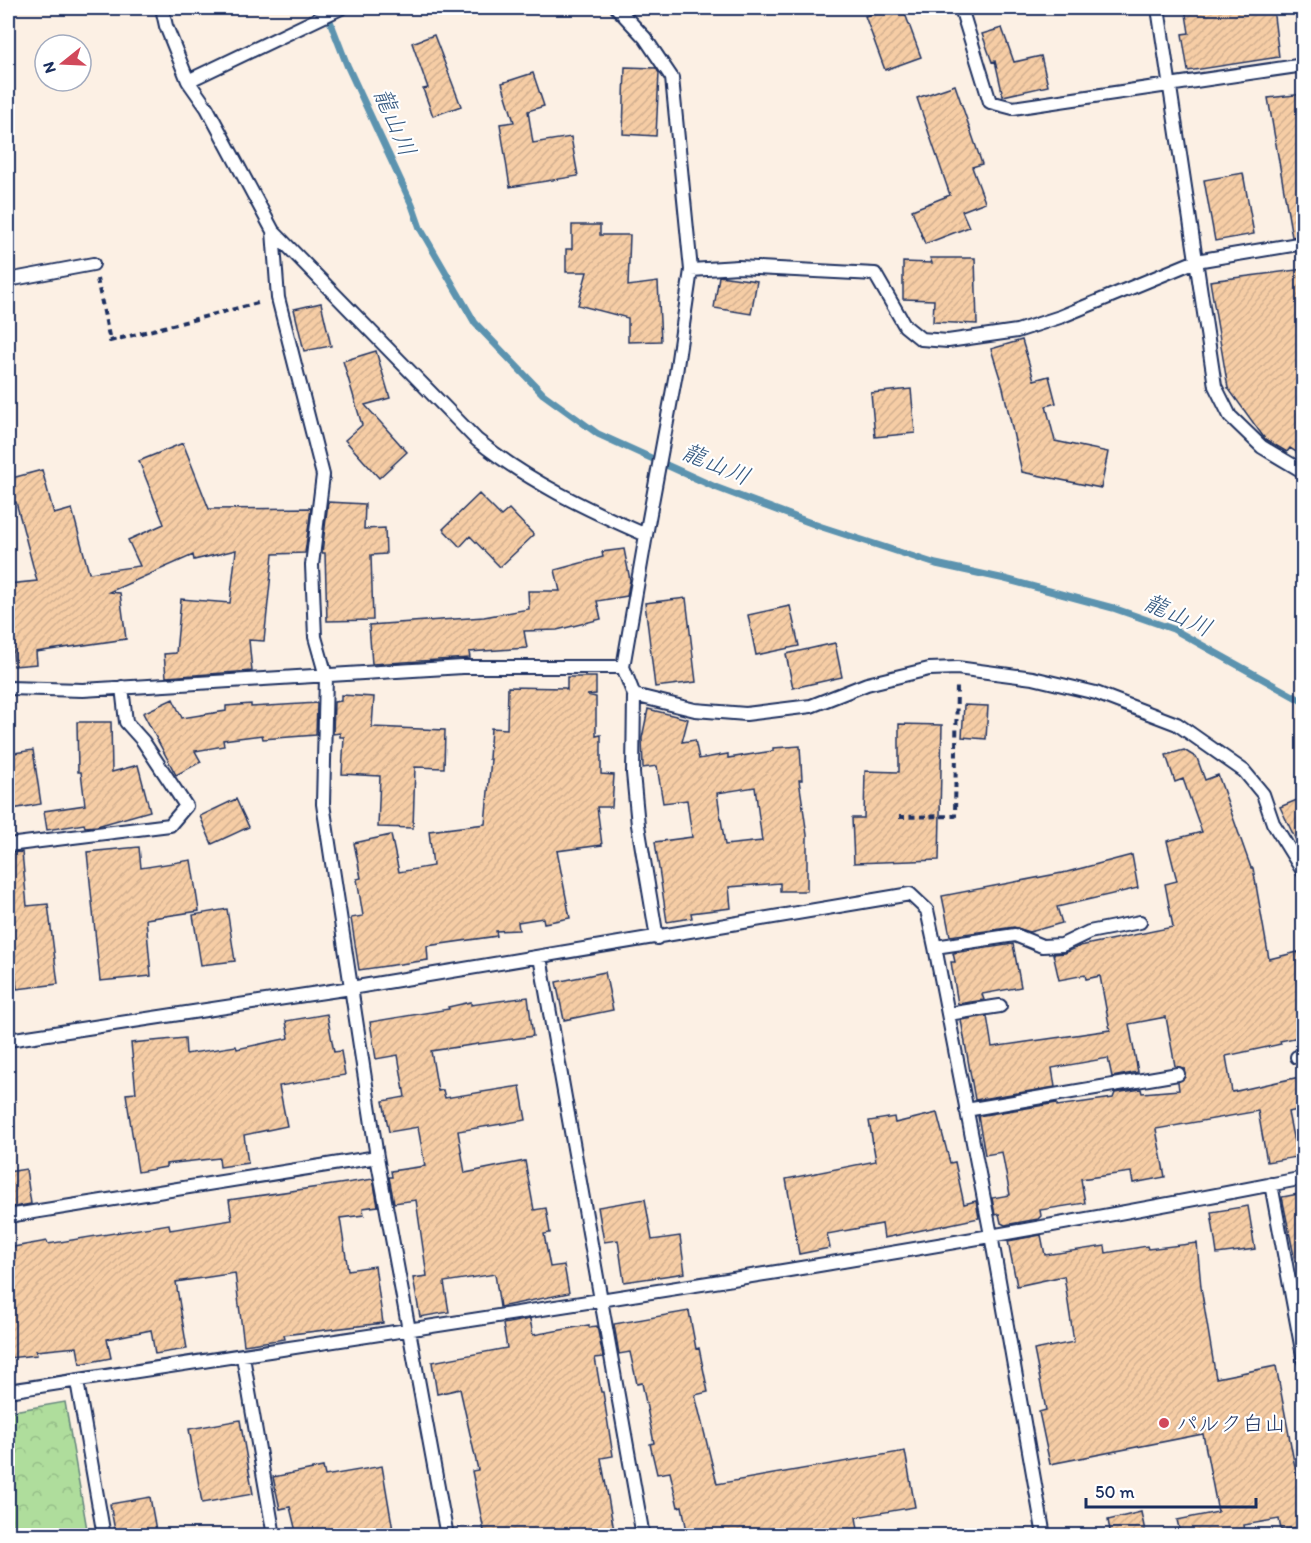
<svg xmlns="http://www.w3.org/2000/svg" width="1311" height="1543" viewBox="0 0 1311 1543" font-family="Itim,'Klee One',sans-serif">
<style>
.park{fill:url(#park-crowns);stroke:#65867d;stroke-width:1.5}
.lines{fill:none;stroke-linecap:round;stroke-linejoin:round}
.stream{stroke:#5c93af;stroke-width:7}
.building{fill:url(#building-hatch);stroke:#1b2f5e;stroke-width:1.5;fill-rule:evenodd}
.service-casing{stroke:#1b2f5e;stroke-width:16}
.path{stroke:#1b2f5e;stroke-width:4;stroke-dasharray:6 4.5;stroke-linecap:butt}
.service{stroke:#fff;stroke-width:12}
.poi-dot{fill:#d1495b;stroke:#fff;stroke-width:2}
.labels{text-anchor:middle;stroke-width:4.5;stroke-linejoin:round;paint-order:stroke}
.poi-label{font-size:22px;fill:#1b2f5e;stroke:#fff;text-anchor:start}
.water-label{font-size:24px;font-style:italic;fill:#365980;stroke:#fff}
</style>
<defs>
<pattern id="park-crowns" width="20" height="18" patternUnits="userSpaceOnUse" patternTransform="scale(1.5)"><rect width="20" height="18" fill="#afdd9c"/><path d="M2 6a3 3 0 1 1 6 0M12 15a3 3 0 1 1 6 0" fill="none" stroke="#96be89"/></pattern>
<pattern id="building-hatch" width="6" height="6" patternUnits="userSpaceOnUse" patternTransform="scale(1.5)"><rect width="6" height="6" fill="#f6cda5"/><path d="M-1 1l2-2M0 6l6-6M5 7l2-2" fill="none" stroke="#d2b090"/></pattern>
</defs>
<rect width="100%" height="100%" fill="#fcf0e4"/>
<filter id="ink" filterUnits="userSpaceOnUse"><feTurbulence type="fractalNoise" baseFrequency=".0167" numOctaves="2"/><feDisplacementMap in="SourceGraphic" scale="12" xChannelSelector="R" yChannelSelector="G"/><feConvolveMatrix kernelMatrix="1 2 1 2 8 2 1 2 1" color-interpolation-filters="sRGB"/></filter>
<g filter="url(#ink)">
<path class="park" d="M65,1402L88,1535H8V1412Z"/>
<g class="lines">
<path class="stream" d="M325,8L347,65L412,205L420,228L475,323L543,394L598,434L715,487L819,526L936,564L1005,579L1113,608L1173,629L1304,702"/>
</g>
<path class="building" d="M888,8H903L921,57L885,70L865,16Z
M1185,8H1273L1279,57L1188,71L1182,34L1189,33Z
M1002,28L1014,62L1041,56L1048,86L1003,96L995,61L992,62L982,34Z
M434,35L461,106L433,116L423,89L428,88L412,43Z
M625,67L656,68L659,73L656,136L623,134Z
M533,73L544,106L528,111L533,143L571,137L578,176L510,187L500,124L514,122L502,83Z
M955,85L982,164L972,167L985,202L962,211L969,227L925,244L912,210L950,195L917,98Z
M1304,94V235L1292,237L1268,98Z
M1243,173L1254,234L1215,241L1204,180Z
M572,225H600V235H630L628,286L658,282L661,341L628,342V318L578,305L587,272H566V249H572Z
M930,258H975L977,324L933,322L934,300L903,299V262L932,263Z
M1304,269V457L1290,448L1287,452L1265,439L1228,388L1210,281Z
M719,276L757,281L751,314L714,308Z
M321,303L331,346L304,351L294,309Z
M1022,340L1034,380L1049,376L1056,403L1046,406L1055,441L1108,452L1101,488L1022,472L1003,388L991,349Z
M376,351L390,398L365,405L407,452L379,478L345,440L362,425L343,361Z
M911,389L915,433L875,437L871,393Z
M183,443L209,509L311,508L305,553L273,554L264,641L249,640L252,671L166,677L164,654L176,653L181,599L230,603L236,550L194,560L193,555L109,592L120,593L126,639L36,652L37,664L14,666L8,584L37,581L16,502L11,504L8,479L42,470L54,514L72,509L89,573L140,566L128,540L164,524L139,461Z
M479,494L501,516L509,509L534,535L500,567L470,536L460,547L443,529Z
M328,502L365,504L364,529L385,528L386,554L371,555L373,620L327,621L325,553H322Z
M624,549L630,580L627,596L597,601L601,619L557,630L524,631L527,648L469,652L470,658L372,664L369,625L484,617L529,609L528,591H560L555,570L603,557L602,552Z
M686,598L696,682L655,687L645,603Z
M790,606L799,646L756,655L748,615Z
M835,643L842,677L793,688L786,654Z
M567,677H596V694L587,695L596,697V736L601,735V774L614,775L612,807H597L602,845L557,851L570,918L544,923L543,918L518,922L519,930L496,931L497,936L427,946L428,960L359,970L351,918L363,916L357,879L361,878L354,843L391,835L399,872L433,866L429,831L485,824L491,759H489L491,728L507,729L508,687L565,688L567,690Z
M341,695L374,697L372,727L445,730L444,768L415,767L413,828L378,827L380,776L342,774L344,737H340V733L333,734L334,702L341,701Z
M173,699L182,718L226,711V706L251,704V707L317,703L316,735L263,739L262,735L223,740L224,746L195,751L201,762L176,775L143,713Z
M964,705L988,706L986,739L962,737Z
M648,709L688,719L682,742L695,740L699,759L728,754V758L773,751V748L800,746L802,780H799L807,835V891H780V883L729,887L731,908L691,913L692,918L667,922L655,842L692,837L687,800L663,803L657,766L643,768L642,738ZM755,787L762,841L725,845L717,793Z
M77,722H111L112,772L138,765L150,811L97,826L85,827L84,824L47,830L44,811L85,805L81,772H78Z
M899,724L942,725L939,860L854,863L852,818H864L865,771L899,772Z
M33,750L41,804L12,809L8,754Z
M1184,750L1197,758L1205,780L1218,775L1251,868H1253L1269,959L1298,952L1304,974V1036L1280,1041L1281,1044L1226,1056L1232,1092L1304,1076V1109L1288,1112L1297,1157L1267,1162L1258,1111L1156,1129L1165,1177L1133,1183L1131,1172L1081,1179L1085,1203L1040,1210L1041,1216L1038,1219L1005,1225L1001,1223L999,1214L995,1215L992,1198L1010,1195L1002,1152L985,1155L978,1116L1057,1103V1106L1113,1098L1115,1093L1141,1089L1142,1093L1179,1090L1178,1082L1185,1077L1184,1068L1175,1066L1166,1017L1129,1024L1138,1072L1112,1077L1108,1058L1052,1068L1055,1087L975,1100L961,1020L987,1016L992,1047L1110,1030L1100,976L1086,979L1085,975L1059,980L1053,954L1065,953L1080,946L1173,927L1165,884L1177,881L1167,841L1202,832L1183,779L1175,782L1166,755Z
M1304,797V857L1280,807Z
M236,799L249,827L212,844L200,816Z
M139,847L141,868L191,860L199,911L146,919L151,976L100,981L87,852Z
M22,852L27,906L48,904L58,984L17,989L8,905V853Z
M1132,855L1138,888L1057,907L1062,923L1030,932L1014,927L950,936L942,896L1067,872Z
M227,909L235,961L201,965L193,915Z
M1013,944L1021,987L982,994L984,1000L958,1004L951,962H955L953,953Z
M605,972L613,1010L564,1020L556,982Z
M528,997L533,1036L431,1051L438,1091L443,1090L445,1098L520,1086L526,1120L458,1131L465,1173L525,1161L534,1210L546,1208L550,1233L544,1234L550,1267L564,1265L569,1293L500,1307L495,1274L444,1282L449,1312L420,1317L413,1278L427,1276L416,1200L394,1203L389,1177H392L391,1171L425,1166L418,1127L389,1132L383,1101L405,1097L398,1055L376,1059L370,1022L449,1009L448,1007L471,1002V1005Z
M327,1014L334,1052L341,1051L345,1075L279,1086L287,1126L244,1135L248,1163L220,1167L219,1158L166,1164V1167L138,1172L126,1094L136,1093L131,1043L185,1038L186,1054L236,1046L237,1049L289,1038L286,1021Z
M937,1113L950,1163L955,1162L964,1204L976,1201L979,1218L884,1238L882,1224L827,1234L830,1248L799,1254L786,1179L876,1161L869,1121L894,1117L895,1123Z
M26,1169L31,1204L8,1208V1172Z
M373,1179L378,1206L363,1208L364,1215L340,1218L348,1270L375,1266L383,1323L284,1335L285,1339L244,1345L235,1273L176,1282L187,1349L155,1354L151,1330L107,1339L111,1358L80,1364L77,1347L36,1351L37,1355L8,1358V1248L47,1241L48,1244L169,1224L170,1230L232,1220L229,1200Z
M1304,1193V1260L1295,1261L1282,1197Z
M645,1199L652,1240L680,1236L685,1273L624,1282L618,1240L604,1242L598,1207Z
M1248,1206L1255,1249L1217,1254L1211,1212Z
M1041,1235L1045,1255L1105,1246L1106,1253L1147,1246L1148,1249L1197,1243L1201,1287L1216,1378L1276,1366L1298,1483L1304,1482V1526L1281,1530L1279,1519L1244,1525L1245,1532L1219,1536H1181L1177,1520L1218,1512L1203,1434L1050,1464L1039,1412L1046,1410L1034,1350L1074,1342L1064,1276L1017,1286L1008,1241Z
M689,1311L696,1349L699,1348L708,1392L695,1395L717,1484L905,1451L915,1507L856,1517L859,1536H787V1529L751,1536H688L682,1506L678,1507L670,1472L657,1474L650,1444L654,1443L642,1383L637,1384L630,1352L619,1354L614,1324Z
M530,1319L533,1335L589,1325V1327L597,1326L603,1357L595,1358L601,1392H603L613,1456L601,1458L615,1536H485L472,1471L478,1470L460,1389L437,1394L432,1362L507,1348L503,1324Z
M240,1420L253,1494L202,1503L189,1429Z
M382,1466L394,1536H297L290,1507L280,1509L273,1477L323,1467L325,1476Z
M150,1497L157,1536H116L110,1504Z
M1141,1512L1146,1536H1111L1108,1520Z"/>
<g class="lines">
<defs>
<path id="service" d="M162,8L166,26L188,81L341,8
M617,8L645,38L672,78L691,270L676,373L646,535
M961,8L990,102L1013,108L1304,65
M1158,8L1215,386L1230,416L1262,447L1304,472
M188,81L207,108L273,231L477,440C528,481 586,509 646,535L623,667
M273,231L278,298L323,475L312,565L315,637L326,676L323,804L377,1157L447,1536
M691,270L738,267L875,274L905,326L921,339L948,341L1017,331L1060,317L1196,261L1304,243
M8,280L93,264
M8,688L83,690L463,667H623L634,695L695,710L746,714L811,706L867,684L929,669L957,668L1033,678L1096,693L1177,724L1244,771L1263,794L1273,823L1304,873
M634,695L633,773L638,825L657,938
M8,845L170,825L186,806L143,741L126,722L122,687
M935,947L1015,935L1042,946L1062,945L1089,932L1140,922
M540,957L643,1536
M948,1014L1000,1006
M8,1040L351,988L910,894L927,910L935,947L991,1235L1044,1536
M1297,1057L1304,1055
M966,1110L1178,1074
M1271,1184L1304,1361
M8,1216L377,1157
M243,1357L274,1536
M77,1381L104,1536
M8,1391C440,1324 874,1263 1304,1178"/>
</defs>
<use href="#service" class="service-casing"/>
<path class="path" d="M97,279L110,341L262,302
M899,817L955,816L957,684"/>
<use href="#service" class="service"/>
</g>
</g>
<circle class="poi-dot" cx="1164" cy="1423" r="6"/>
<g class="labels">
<g class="poi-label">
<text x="1176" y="1431">パルク白山</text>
</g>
<g class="water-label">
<text transform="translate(395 122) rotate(67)" y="8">龍山川</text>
<text transform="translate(716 464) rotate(23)" y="8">龍山川</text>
<text transform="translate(1178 615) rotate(24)" y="8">龍山川</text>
</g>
</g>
<rect width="1311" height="1543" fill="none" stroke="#fff" stroke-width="30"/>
<rect x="15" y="15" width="1281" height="1513" fill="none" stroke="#1b2f5e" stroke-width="2" filter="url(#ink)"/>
<g transform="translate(63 63) rotate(252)"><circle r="28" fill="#ffffff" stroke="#a4acbf" stroke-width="1.5"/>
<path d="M0-4.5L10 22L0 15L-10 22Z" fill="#d1495b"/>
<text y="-9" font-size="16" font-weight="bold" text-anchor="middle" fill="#1b2f5e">N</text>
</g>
<path d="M1086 1498v9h170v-9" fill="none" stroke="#1b2f5e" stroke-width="3"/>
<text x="1095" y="1498" font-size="18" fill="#1b2f5e" stroke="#ffffff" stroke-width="4.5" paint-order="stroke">50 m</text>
</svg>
